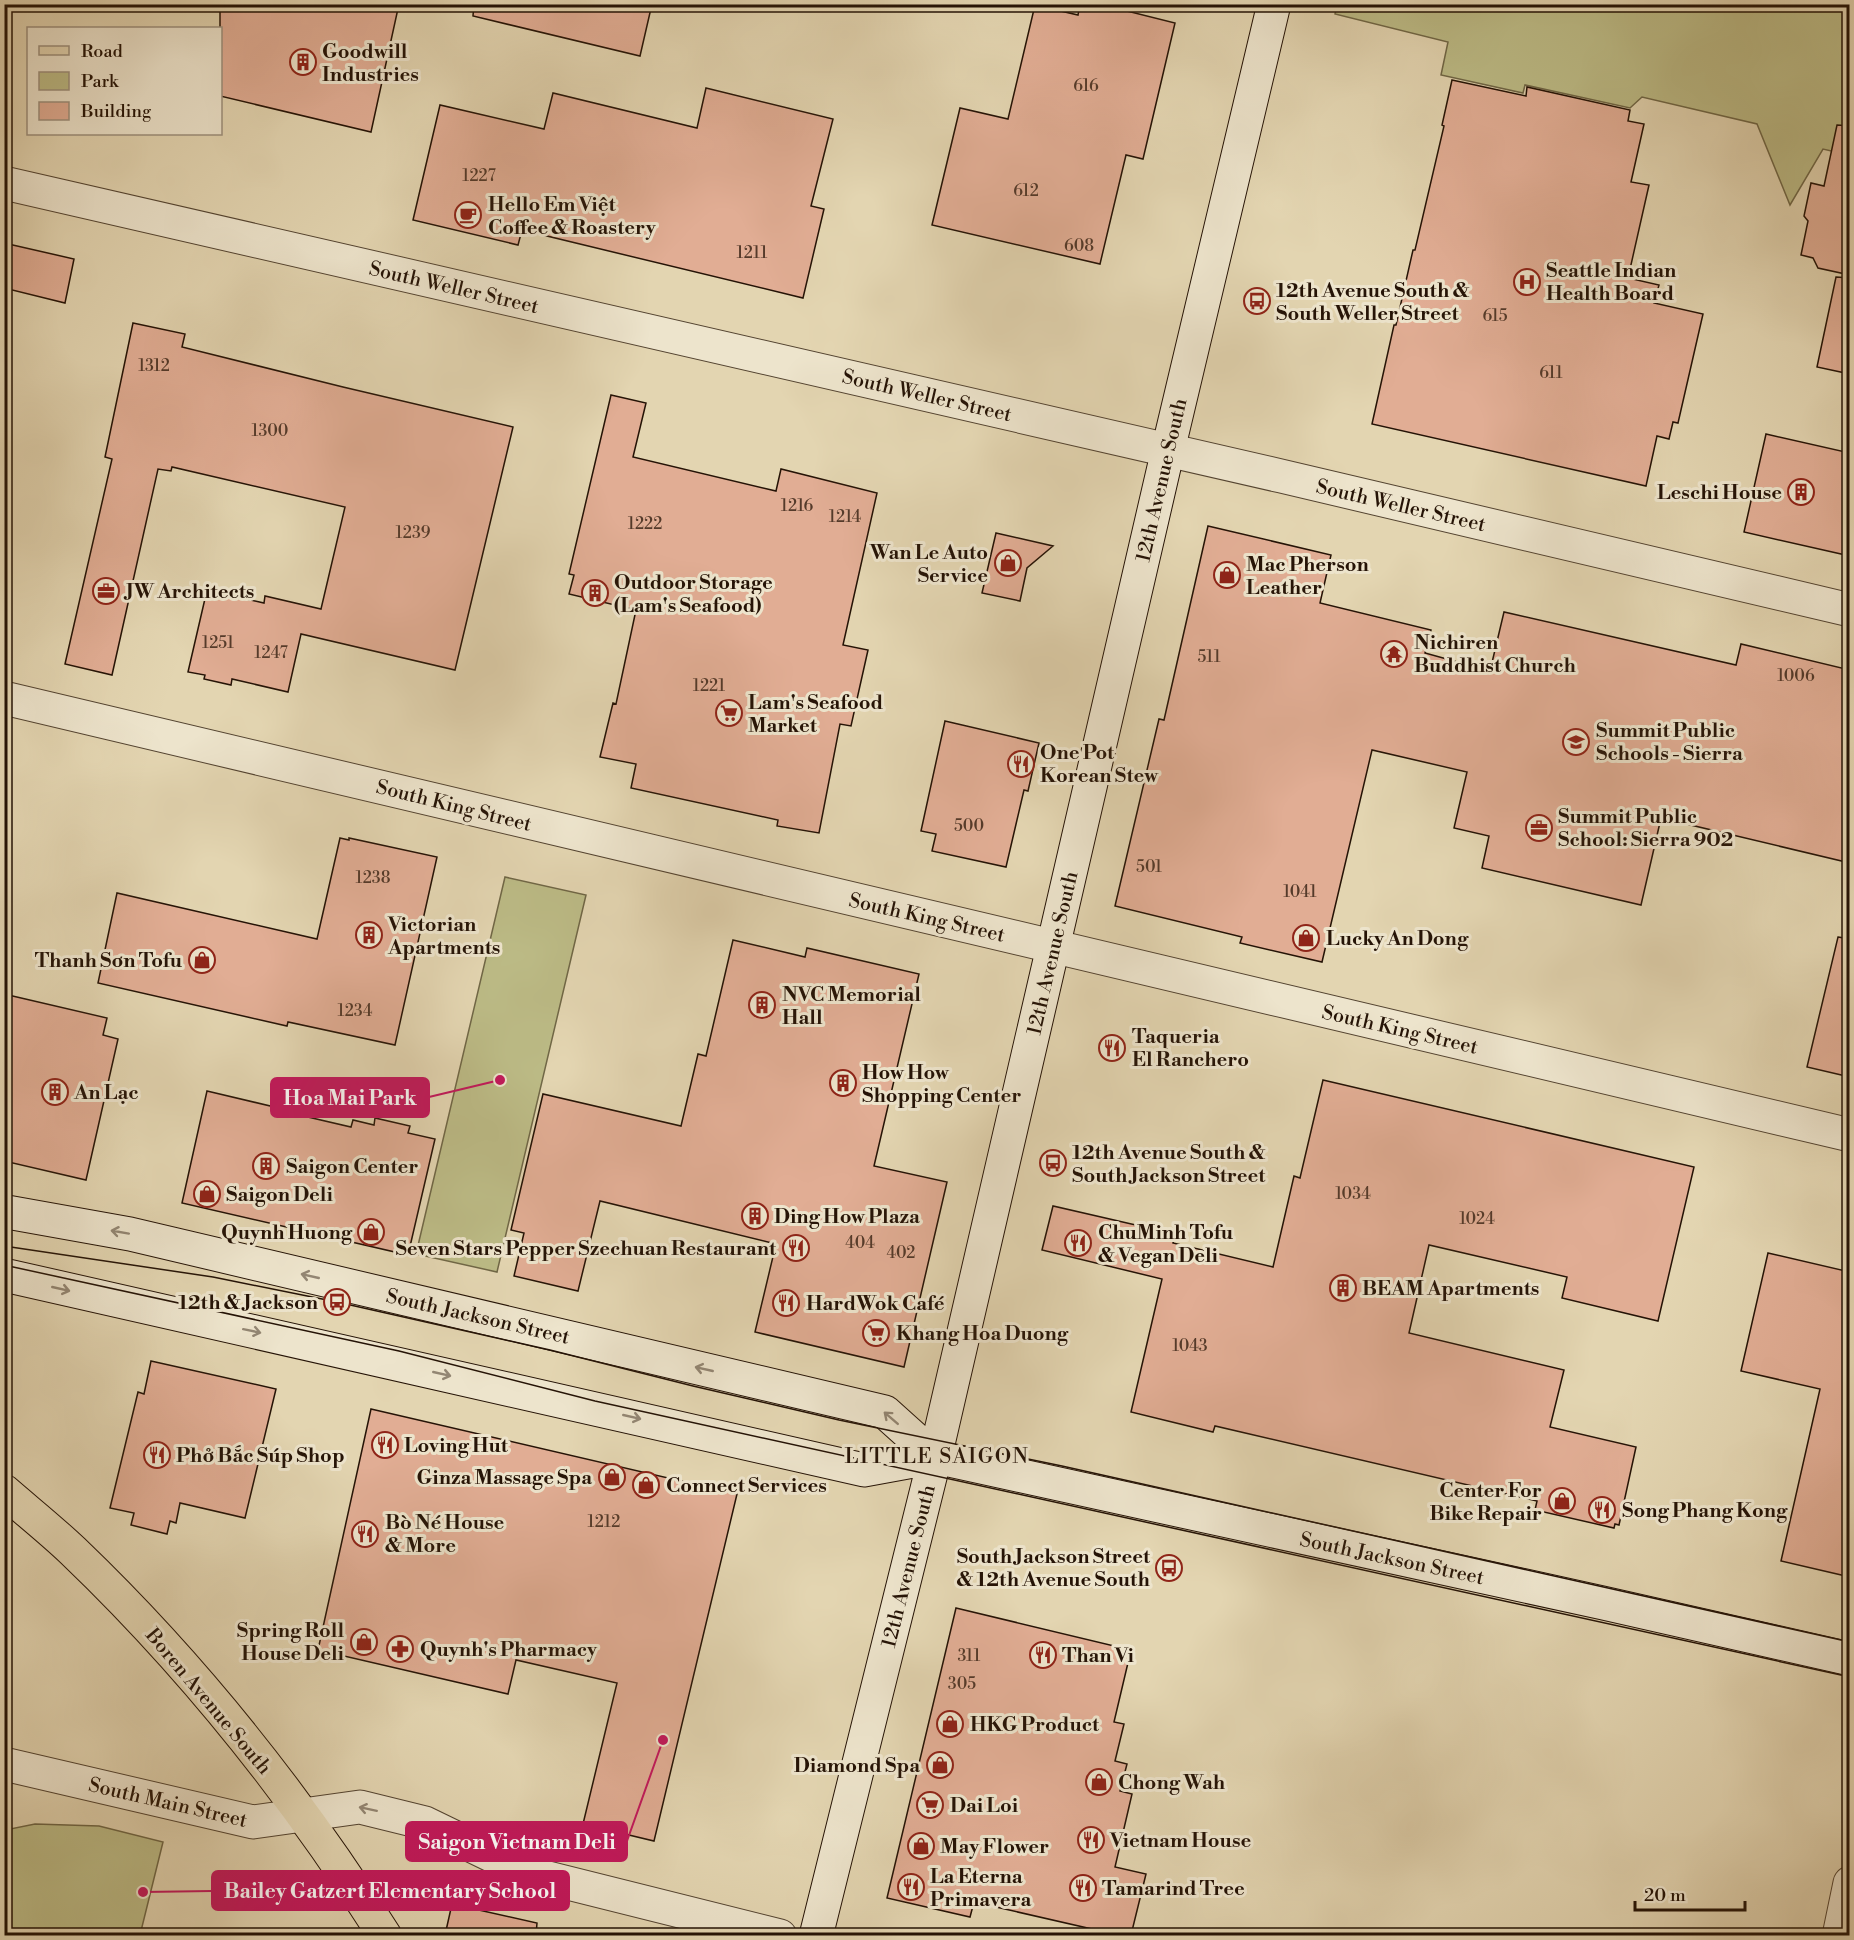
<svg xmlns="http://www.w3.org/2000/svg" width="1854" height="1940" viewBox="0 0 1854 1940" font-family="'Libre Bodoni',serif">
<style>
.green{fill:#bcbb86;stroke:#706746;stroke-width:1.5}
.building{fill:#e1ad94;stroke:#251306;stroke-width:1.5}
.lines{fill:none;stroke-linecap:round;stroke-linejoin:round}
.minor-casing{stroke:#544431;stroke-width:35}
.secondary-casing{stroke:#251306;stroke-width:35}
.primary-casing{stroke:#251306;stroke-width:35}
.minor{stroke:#ede4cc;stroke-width:33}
.secondary{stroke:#ede4cc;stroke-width:33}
.primary{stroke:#e3d5b1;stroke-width:33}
.tram{stroke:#251306;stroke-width:1.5}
.oneway{stroke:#938673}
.labels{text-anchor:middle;stroke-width:6;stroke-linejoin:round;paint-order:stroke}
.number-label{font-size:16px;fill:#543a2a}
.poi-label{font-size:20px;font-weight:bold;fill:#251306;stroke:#ede4cc;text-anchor:start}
.street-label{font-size:20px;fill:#251306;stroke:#ede4cc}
.neighbourhood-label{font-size:21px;letter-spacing:1.5px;fill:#251306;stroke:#ede4cc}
.leader{fill:none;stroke:#c2185b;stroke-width:2}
.callout-dot{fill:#c2185b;stroke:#ede4cc;stroke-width:2}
.callout{fill:#c2185b;stroke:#c2185b;stroke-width:2}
.callout-label{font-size:21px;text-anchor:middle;font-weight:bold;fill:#fff}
</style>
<rect width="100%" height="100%" fill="#e3d5b1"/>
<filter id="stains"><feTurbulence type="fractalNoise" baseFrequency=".00333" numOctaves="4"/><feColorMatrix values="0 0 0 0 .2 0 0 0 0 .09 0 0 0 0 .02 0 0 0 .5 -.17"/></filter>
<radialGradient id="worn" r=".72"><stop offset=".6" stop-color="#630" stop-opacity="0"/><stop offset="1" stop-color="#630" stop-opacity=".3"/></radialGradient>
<path class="green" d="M1337,4L1849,5V155L1823,149L1790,205L1757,124L1642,97L1630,108L1525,85L1523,93L1441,75L1448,42L1335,14Z
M505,877L586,895L497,1272L416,1254Z
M35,1824L99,1826L163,1842L140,1935H5V1830Z"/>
<path class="building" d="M220,4H399L371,132L220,96Z
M474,4H652L640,56L473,16Z
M1080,4H1099L1175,23L1143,159L1126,155L1100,264L932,225L960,108L1008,119L1035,5L1078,15Z
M1452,80L1526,96L1527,87L1630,110L1628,121L1644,124L1631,182L1649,185L1628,278L1659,285L1654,303L1703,314L1678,423L1673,422L1669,439L1657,436L1646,486L1372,424L1394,325H1396L1413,250H1415L1444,126L1442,125Z
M706,88L833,119L811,206L824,209L803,298L522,230L518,245L413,220L440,105L544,129L553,93L697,128Z
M1837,125L1850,126V275L1818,268L1813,258L1801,255L1808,221L1804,216L1811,183L1824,186Z
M4,243L74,259L65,303L4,288Z
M1836,277L1850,278V374L1817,367Z
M133,323L185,334L182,347L343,387L513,427L455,670L301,634L288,692L232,679L231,685L204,679L205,675L188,672L207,590L264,603L265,596L321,609L345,507L172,467L171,471L158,469L112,675L65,664L112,459L105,457Z
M611,395L646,403L633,457L776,491L781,469L877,493L843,645L868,650L851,726L840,724L819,833L777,826L778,820L631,788L636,764L600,757L613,703L616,704L636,610L569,594L574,575L569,574Z
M1766,434L1850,453V556L1744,532Z
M1208,526L1331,555L1320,603L1431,630L1425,653L1490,671L1504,612L1736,665L1741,644L1850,670V863L1661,818L1641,905L1482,868L1489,836L1454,828L1467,772L1372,750L1322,962L1240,943L1242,937L1115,906L1159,719L1164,720Z
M996,533L1053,546L1027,568L1020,601L982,593Z
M945,721L1039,743L1028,791L1024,790L1006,867L932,851L936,834L921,831Z
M340,838L349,840V838L437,857L395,1045L288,1022L287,1026L98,983L117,893L317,939Z
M1838,937L1850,939V1077L1807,1067Z
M733,940L805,957L807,948L919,974L874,1166L947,1182L904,1367L755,1332L776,1244L600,1201L578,1291L514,1276L524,1233L511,1230L543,1094L681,1126L698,1054L706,1056Z
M4,994L107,1018L103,1035L118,1039L86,1180L4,1161Z
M1323,1080L1694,1167L1658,1321L1562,1298L1567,1277L1429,1245L1409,1333L1564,1370L1550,1427L1636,1447L1619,1525L1615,1524L1614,1528L1535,1510L1537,1501L1215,1426L1213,1432L1131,1412L1162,1279L1042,1250L1053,1206L1175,1234L1173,1243L1273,1267L1294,1176L1300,1178Z
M207,1091L283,1109L282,1111L351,1127L353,1120L374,1125L375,1118L410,1126L408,1133L435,1139L408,1255L182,1203Z
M1768,1253L1850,1272V1577L1781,1561L1820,1389L1741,1371Z
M151,1361L276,1389L245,1518L180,1503L176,1523L170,1521L167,1534L131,1525L134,1513L110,1508L138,1392L144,1394Z
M371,1409L737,1494L654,1841L583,1824L617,1683L516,1660L508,1694L318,1650Z
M956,1608L1131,1650L1114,1722L1124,1724L1115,1761L1127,1764L1120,1791L1132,1794L1115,1867L1146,1874L1131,1935H1118L974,1902L970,1917L887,1898Z
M452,1904L537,1923L536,1935H445Z"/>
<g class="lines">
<defs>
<path id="minor" d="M4,183L1281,476L1850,610
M4,698L1850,1135
M4,1764L253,1822L360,1807L425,1823L528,1873L780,1936
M1839,1936L1850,1883"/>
<path id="secondary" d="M4,1215L7,1212L130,1234L885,1412L935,1457
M4,1275L864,1470L935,1457L1603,1603L1850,1659
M816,1936L935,1457L1168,450L1274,4"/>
<path id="primary" d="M4,1491C27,1511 51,1530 73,1551C192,1665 297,1797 385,1936"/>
</defs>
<use href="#minor" class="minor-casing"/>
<use href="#secondary" class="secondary-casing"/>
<use href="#primary" class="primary-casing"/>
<use href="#minor" class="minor"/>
<use href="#secondary" class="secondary"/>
<use href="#primary" class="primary"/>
<path class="tram" d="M4,1246L213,1277L337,1302L550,1350L693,1386L839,1420L1062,1466L1850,1642
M4,1265L399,1351L595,1401L1850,1677"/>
</g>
<defs><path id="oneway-shaft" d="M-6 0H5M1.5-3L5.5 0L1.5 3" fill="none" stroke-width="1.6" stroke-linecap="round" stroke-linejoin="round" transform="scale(1.5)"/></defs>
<g class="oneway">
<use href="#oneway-shaft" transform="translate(120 1232) rotate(-170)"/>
<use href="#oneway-shaft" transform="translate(310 1276) rotate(-167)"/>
<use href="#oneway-shaft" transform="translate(61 1289) rotate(13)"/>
<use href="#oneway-shaft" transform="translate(252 1331) rotate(12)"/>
<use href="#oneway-shaft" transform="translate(704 1369) rotate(-167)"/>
<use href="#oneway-shaft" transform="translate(442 1374) rotate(13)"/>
<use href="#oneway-shaft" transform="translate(632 1417) rotate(13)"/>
<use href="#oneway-shaft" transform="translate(891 1418) rotate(-139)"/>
<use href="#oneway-shaft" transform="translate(368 1809) rotate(-168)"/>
</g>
<defs>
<symbol id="building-ring" viewBox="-11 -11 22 22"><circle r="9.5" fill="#ede4cc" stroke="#8f2418" stroke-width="1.5"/><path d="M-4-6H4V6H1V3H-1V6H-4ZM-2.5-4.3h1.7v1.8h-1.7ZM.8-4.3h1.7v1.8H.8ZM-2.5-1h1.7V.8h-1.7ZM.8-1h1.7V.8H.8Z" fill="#8f2418"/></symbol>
<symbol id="cafe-ring" viewBox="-11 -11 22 22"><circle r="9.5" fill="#ede4cc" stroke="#8f2418" stroke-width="1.5"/><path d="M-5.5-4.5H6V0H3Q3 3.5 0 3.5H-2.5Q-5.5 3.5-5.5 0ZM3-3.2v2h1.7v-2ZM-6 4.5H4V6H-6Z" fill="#8f2418"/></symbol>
<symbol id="hospital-ring" viewBox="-11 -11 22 22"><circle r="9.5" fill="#ede4cc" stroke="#8f2418" stroke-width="1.5"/><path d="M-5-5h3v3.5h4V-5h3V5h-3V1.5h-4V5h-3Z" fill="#8f2418"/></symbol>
<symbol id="bus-ring" viewBox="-11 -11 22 22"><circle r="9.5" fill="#ede4cc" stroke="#8f2418" stroke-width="1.5"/><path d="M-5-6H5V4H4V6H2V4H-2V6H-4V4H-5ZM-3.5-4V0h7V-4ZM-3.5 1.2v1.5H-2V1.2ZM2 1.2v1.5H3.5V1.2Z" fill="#8f2418"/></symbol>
<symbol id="shop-ring" viewBox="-11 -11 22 22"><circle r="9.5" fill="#ede4cc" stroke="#8f2418" stroke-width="1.5"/><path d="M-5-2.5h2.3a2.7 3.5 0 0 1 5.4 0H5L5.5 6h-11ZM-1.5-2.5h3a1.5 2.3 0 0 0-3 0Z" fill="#8f2418"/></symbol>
<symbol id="office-ring" viewBox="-11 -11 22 22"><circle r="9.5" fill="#ede4cc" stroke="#8f2418" stroke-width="1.5"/><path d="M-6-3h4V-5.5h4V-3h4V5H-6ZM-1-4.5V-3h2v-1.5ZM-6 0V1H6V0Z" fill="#8f2418"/></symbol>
<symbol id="temple-ring" viewBox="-11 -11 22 22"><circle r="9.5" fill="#ede4cc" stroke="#8f2418" stroke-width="1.5"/><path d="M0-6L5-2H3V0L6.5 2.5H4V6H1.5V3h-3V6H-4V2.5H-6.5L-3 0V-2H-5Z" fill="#8f2418"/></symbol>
<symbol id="supermarket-ring" viewBox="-11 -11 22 22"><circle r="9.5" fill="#ede4cc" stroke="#8f2418" stroke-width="1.5"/><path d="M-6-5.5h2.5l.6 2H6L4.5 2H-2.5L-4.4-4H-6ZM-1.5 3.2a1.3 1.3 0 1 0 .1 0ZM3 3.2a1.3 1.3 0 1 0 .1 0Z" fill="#8f2418"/></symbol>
<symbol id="school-ring" viewBox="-11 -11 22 22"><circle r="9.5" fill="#ede4cc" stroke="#8f2418" stroke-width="1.5"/><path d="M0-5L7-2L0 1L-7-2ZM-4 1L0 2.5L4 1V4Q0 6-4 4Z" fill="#8f2418"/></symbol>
<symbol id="restaurant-ring" viewBox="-11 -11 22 22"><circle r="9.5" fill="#ede4cc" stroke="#8f2418" stroke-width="1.5"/><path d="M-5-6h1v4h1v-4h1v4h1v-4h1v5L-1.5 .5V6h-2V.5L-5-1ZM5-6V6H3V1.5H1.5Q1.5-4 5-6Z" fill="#8f2418"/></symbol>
<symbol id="pharmacy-ring" viewBox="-11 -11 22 22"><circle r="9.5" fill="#ede4cc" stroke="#8f2418" stroke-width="1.5"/><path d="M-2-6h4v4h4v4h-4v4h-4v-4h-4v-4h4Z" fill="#8f2418"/></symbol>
</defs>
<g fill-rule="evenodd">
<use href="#building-ring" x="288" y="47" width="30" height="30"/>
<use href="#cafe-ring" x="453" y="200" width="30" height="30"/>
<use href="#hospital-ring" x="1512" y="267" width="30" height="30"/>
<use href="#bus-ring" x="1242" y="286" width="30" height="30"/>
<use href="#building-ring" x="1786" y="477" width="30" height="30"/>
<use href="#shop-ring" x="993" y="548" width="30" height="30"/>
<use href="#shop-ring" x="1212" y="560" width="30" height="30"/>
<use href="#office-ring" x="91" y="576" width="30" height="30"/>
<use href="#building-ring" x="580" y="578" width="30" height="30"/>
<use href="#temple-ring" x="1379" y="639" width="30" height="30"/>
<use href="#supermarket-ring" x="714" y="698" width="30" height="30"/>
<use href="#school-ring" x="1561" y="727" width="30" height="30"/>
<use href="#restaurant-ring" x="1006" y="749" width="30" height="30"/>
<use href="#office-ring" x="1524" y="813" width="30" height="30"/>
<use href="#building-ring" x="354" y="920" width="30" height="30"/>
<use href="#shop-ring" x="1291" y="923" width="30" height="30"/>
<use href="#shop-ring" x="187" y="945" width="30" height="30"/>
<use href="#building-ring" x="747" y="990" width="30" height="30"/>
<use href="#restaurant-ring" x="1097" y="1033" width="30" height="30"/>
<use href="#building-ring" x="828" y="1068" width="30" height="30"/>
<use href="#building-ring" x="40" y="1077" width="30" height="30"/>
<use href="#bus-ring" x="1038" y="1148" width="30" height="30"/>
<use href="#building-ring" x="251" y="1151" width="30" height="30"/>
<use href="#shop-ring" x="192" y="1179" width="30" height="30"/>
<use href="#building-ring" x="740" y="1201" width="30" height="30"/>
<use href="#shop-ring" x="356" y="1217" width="30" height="30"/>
<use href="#restaurant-ring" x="1063" y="1228" width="30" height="30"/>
<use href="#restaurant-ring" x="781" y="1233" width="30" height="30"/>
<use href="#building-ring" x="1328" y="1273" width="30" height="30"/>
<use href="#bus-ring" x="322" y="1287" width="30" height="30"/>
<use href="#restaurant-ring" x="771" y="1288" width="30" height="30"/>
<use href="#supermarket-ring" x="861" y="1318" width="30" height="30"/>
<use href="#restaurant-ring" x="370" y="1430" width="30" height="30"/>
<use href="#restaurant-ring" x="142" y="1440" width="30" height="30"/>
<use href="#shop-ring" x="597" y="1462" width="30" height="30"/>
<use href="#shop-ring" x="631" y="1470" width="30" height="30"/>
<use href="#shop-ring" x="1547" y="1486" width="30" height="30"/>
<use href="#restaurant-ring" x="1587" y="1495" width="30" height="30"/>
<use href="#restaurant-ring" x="350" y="1519" width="30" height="30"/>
<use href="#bus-ring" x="1154" y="1553" width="30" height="30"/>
<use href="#shop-ring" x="349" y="1627" width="30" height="30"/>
<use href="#pharmacy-ring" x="385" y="1634" width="30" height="30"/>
<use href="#restaurant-ring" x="1028" y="1640" width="30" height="30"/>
<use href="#shop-ring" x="935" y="1709" width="30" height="30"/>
<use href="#shop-ring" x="925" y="1750" width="30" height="30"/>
<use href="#shop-ring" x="1084" y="1767" width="30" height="30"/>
<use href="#supermarket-ring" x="915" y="1790" width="30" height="30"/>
<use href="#restaurant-ring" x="1076" y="1825" width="30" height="30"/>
<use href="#shop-ring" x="906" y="1831" width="30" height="30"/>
<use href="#restaurant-ring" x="896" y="1872" width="30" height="30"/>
<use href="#restaurant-ring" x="1068" y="1873" width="30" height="30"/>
</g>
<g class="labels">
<g class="number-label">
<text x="1086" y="91">616</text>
<text x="479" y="181">1227</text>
<text x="1026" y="196">612</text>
<text x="1079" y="251">608</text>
<text x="752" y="258">1211</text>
<text x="1495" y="321">615</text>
<text x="154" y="371">1312</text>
<text x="1551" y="378">611</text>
<text x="270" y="436">1300</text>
<text x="797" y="511">1216</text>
<text x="845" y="522">1214</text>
<text x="645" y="529">1222</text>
<text x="413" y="538">1239</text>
<text x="218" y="648">1251</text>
<text x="271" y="658">1247</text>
<text x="1209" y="662">511</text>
<text x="1796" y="681">1006</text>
<text x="709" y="691">1221</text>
<text x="969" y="831">500</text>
<text x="1149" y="872">501</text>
<text x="373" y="883">1238</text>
<text x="1300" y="897">1041</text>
<text x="355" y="1016">1234</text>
<text x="1353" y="1199">1034</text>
<text x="1477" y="1224">1024</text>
<text x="860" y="1248">404</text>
<text x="901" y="1258">402</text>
<text x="1190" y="1351">1043</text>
<text x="604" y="1527">1212</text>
<text x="969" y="1661">311</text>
<text x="962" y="1689">305</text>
</g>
<g class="poi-label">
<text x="322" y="58">Goodwill<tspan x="322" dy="23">Industries</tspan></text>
<text x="488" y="211">Hello Em Việt<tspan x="488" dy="23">Coffee &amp; Roastery</tspan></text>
<text x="1546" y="277">Seattle Indian<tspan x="1546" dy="23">Health Board</tspan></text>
<text x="1276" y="297">12th Avenue South &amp;<tspan x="1276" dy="23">South Weller Street</tspan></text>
<text x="1782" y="499" text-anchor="end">Leschi House</text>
<text x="988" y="559" text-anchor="end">Wan Le Auto<tspan x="988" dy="23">Service</tspan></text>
<text x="1246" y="571">Mac Pherson<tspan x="1246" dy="23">Leather</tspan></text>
<text x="614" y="589">Outdoor Storage<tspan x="614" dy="23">(Lam's Seafood)</tspan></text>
<text x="126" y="598">JW Architects</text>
<text x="1414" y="649">Nichiren<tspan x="1414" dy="23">Buddhist Church</tspan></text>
<text x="748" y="709">Lam's Seafood<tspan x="748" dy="23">Market</tspan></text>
<text x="1596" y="737">Summit Public<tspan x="1596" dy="23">Schools - Sierra</tspan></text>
<text x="1040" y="759">One Pot<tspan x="1040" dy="23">Korean Stew</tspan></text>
<text x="1558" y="823">Summit Public<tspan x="1558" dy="23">School: Sierra 902</tspan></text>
<text x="388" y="931">Victorian<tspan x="388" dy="23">Apartments</tspan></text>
<text x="1326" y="945">Lucky An Dong</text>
<text x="182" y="967" text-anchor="end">Thanh Sơn Tofu</text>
<text x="782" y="1001">NVC Memorial<tspan x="782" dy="23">Hall</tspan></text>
<text x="1132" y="1043">Taqueria<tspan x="1132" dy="23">El Ranchero</tspan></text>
<text x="862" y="1079">How How<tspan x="862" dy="23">Shopping Center</tspan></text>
<text x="74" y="1099">An Lạc</text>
<text x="1072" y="1159">12th Avenue South &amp;<tspan x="1072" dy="23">South Jackson Street</tspan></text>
<text x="286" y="1173">Saigon Center</text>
<text x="226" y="1201">Saigon Deli</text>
<text x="774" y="1223">Ding How Plaza</text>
<text x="352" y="1239" text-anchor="end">Quynh Huong</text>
<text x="1098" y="1239">ChuMinh Tofu<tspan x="1098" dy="23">&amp; Vegan Deli</tspan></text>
<text x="776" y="1255" text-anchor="end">Seven Stars Pepper Szechuan Restaurant</text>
<text x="1362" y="1295">BEAM Apartments</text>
<text x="318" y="1309" text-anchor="end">12th &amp; Jackson</text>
<text x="806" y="1310">HardWok Café</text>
<text x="896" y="1340">Khang Hoa Duong</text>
<text x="404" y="1452">Loving Hut</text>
<text x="176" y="1462">Phở Bắc Súp Shop</text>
<text x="592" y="1484" text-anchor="end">Ginza Massage Spa</text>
<text x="666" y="1492">Connect Services</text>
<text x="1542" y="1497" text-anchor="end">Center For<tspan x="1542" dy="23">Bike Repair</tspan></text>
<text x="1622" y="1517">Song Phang Kong</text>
<text x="385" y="1529">Bò Né House<tspan x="385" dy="23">&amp; More</tspan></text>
<text x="1150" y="1563" text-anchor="end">South Jackson Street<tspan x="1150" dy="23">&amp; 12th Avenue South</tspan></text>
<text x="344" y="1637" text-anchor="end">Spring Roll<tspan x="344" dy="23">House Deli</tspan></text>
<text x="420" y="1656">Quynh's Pharmacy</text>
<text x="1062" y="1662">Than Vi</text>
<text x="970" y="1731">HKG Product</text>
<text x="920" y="1772" text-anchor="end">Diamond Spa</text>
<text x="1118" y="1789">Chong Wah</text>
<text x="950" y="1812">Dai Loi</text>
<text x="1110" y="1847">Vietnam House</text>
<text x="940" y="1853">May Flower</text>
<text x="930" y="1883">La Eterna<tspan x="930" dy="23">Primavera</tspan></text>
<text x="1102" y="1895">Tamarind Tree</text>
</g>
<g class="street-label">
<text transform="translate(454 287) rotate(13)" y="7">South Weller Street</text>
<text transform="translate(927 395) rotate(13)" y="7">South Weller Street</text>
<text transform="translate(1161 480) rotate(-77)" y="7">12th Avenue South</text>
<text transform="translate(1401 505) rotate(13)" y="7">South Weller Street</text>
<text transform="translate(454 805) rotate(14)" y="7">South King Street</text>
<text transform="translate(927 917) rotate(13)" y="7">South King Street</text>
<text transform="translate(1052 953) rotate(-77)" y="7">12th Avenue South</text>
<text transform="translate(1400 1029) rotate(13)" y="7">South King Street</text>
<text transform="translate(478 1316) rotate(13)" y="7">South Jackson Street</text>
<text transform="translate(1392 1558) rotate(12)" y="7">South Jackson Street</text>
<text transform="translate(908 1566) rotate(-76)" y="7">12th Avenue South</text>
<text transform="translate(209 1701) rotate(50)" y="7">Boren Avenue South</text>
<text transform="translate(168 1802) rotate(13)" y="7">South Main Street</text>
</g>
<g class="neighbourhood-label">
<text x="937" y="1463">LITTLE SAIGON</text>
</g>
</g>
<path class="leader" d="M500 1080L429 1097M663 1740L627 1841M143 1892L212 1891"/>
<g class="callout-dot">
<circle cx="500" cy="1080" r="6"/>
<circle cx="663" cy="1740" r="6"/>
<circle cx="143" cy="1892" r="6"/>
</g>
<g class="callout">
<rect x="271" y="1078" width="158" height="39" rx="6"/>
<rect x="406" y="1822" width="221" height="39" rx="6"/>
<rect x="212" y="1871" width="357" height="39" rx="6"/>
</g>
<g class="callout-label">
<text x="350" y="1105">Hoa Mai Park</text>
<text x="517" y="1849">Saigon Vietnam Deli</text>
<text x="390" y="1898">Bailey Gatzert Elementary School</text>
</g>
<rect width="1854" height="1940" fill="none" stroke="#e3d5b1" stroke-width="24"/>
<rect x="6" y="6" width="1842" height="1928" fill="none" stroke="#251306" stroke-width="3"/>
<rect x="12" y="12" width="1830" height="1916" fill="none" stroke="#251306" stroke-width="1.5"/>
<rect x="27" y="27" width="195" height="108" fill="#ede4cc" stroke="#9d907d" stroke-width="1.5"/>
<rect x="39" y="46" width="30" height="9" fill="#e3d5b1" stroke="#9d907d" stroke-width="1.5"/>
<text x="81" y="57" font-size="18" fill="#251306">Road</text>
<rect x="39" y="72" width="30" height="18" fill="#bcbb86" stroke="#9d907d" stroke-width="1.5"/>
<text x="81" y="87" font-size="18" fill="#251306">Park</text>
<rect x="39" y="102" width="30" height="18" fill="#e1ad94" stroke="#9d907d" stroke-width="1.5"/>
<text x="81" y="117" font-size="18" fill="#251306">Building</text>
<path d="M1635 1901v9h110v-9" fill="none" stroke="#251306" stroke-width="3"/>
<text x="1644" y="1901" font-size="18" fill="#251306" stroke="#ede4cc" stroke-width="4.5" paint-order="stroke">20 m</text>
<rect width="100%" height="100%" filter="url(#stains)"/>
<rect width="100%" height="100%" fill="url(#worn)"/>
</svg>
